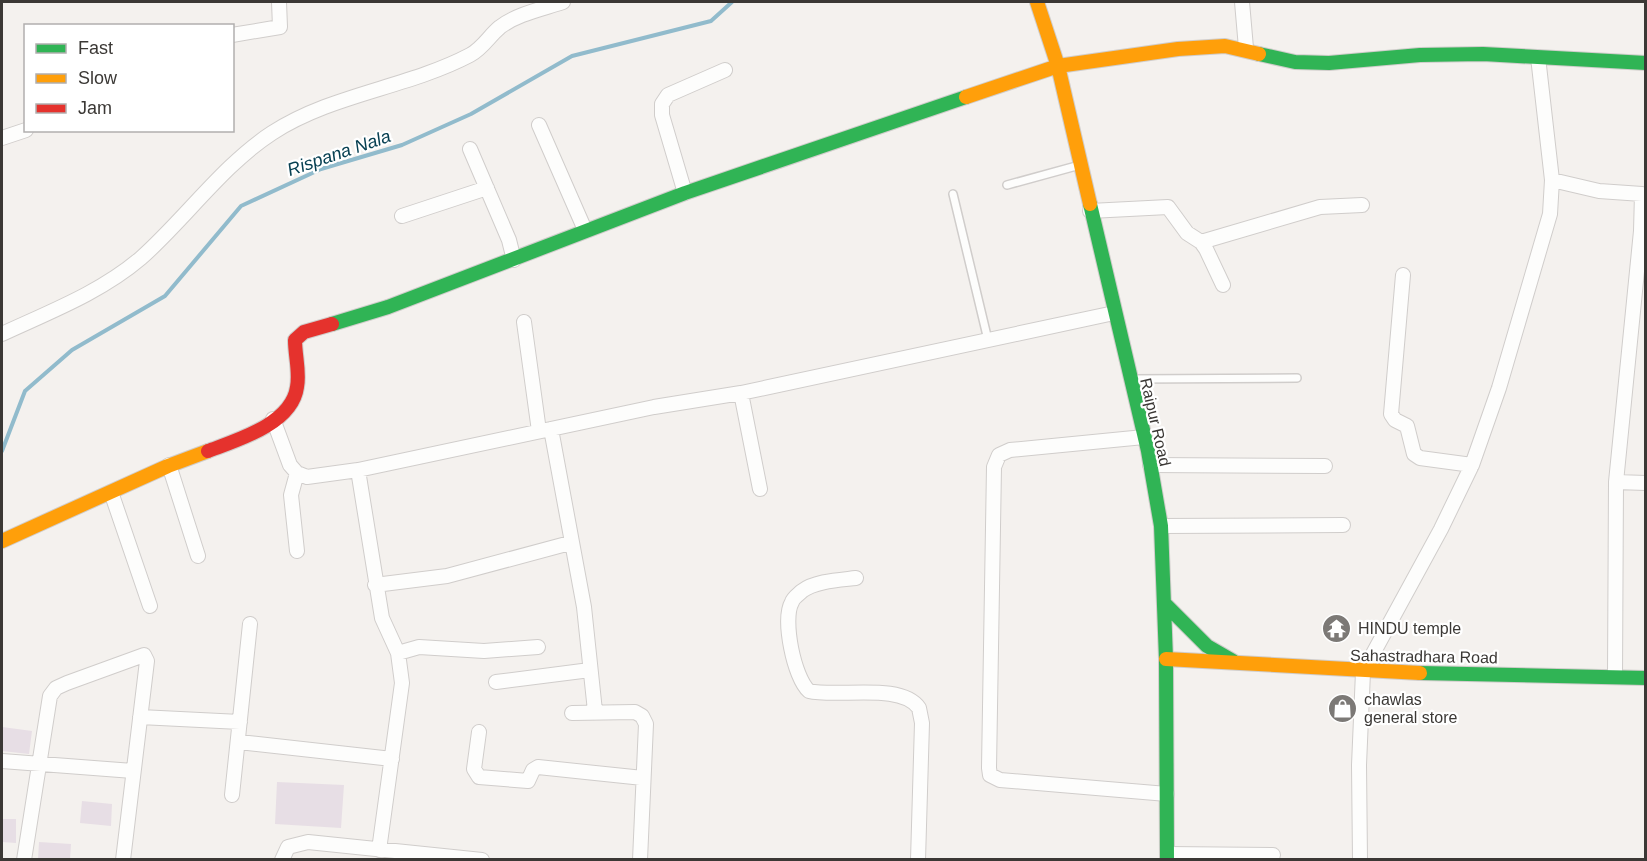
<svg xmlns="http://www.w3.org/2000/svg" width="1647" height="861" viewBox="0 0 1647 861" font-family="Helvetica,sans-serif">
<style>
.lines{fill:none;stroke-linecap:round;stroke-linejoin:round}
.stream{stroke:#91bbcc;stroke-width:4}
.building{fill:#e7dee5}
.lane-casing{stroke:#d0cdcb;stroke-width:10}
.street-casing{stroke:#d0cdcb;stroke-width:16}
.fast-casing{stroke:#d0cdcb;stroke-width:16}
.slow-casing{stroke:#d0cdcb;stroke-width:16}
.jam-casing{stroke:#d0cdcb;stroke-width:16}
.lane{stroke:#fdfdfc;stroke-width:7}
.street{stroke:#fdfdfc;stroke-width:14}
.fast{stroke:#30b455;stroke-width:14}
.slow{stroke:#ff9f0a;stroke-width:14}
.jam{stroke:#e5322d;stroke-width:14}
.labels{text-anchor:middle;stroke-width:4.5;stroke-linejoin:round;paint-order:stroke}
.street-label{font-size:16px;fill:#3b3835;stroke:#fff}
.poi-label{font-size:16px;fill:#3b3835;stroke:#fff;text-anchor:start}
.water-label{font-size:18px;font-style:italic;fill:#074052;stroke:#fff}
</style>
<rect width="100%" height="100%" fill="#f4f1ee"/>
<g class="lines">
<path class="stream" d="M2,451L25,391L72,350L165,296L241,206L321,169L402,145L471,114L572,56L711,21L732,2"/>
</g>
<path class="building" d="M2,727L32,731L29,754L2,751Z
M277,782L344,785L341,828L275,824Z
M82,801L112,804L111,826L80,823Z
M2,819H16V843L2,842Z
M39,842L71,844L70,860H38Z"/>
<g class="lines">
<defs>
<path id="lane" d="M1007,185L1080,165
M953,194L988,340
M1132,379L1297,378"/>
<path id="street" d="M1242,2L1246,48
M232,35L280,27L279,2
M539,125L585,230
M2,138L26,130
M470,149L509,240L514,260
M1552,180L1599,191L1642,194L1641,231L1616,482L1615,677
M685,193L662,115V104L668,95L725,70
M1090,211L1168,207L1187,233L1201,242L1206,249L1223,285
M402,216L487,188
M1201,242L1320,207L1362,205
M1403,275L1391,414L1395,420L1407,426L1414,454L1420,458L1472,465
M524,322L539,431
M2,334C49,312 100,293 141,258C184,220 224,164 272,133C332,94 407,88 470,55C483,48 489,36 500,27C517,14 542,9 563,2
M741,393L760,489
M273,419L290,465L297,473L307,477L358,470L654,407L741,393L1114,313
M551,429L584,607L595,711
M1144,437L1010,450L999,455L994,467L989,768L990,775L1000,780L1167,794
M169,465L198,556
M1150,465L1325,466
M358,470L382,618L398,653L402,683L379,850
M297,473L291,495L297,551
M1616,482L1646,483
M111,492L150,606
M1161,526L1343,525
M856,578C839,580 815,581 802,591C799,594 793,598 792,602C782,619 794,678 809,691C837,698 901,682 919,708L922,723L918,860
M375,585L447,576L570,543
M398,653L419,647L484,651L538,647
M496,682L590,670
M572,713L635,712L642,716L646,724L640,860
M140,717L240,722
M479,732L474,769L479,777L528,781L533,770L538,767L643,778
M239,742L392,759
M2,761L133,771
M232,795L250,624
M1167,854L1273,855
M24,860L50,696L56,688L67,683L144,655L147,661L123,860
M282,860L288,847L308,842L482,860
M1360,860L1359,765L1363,672L1441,529L1472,465L1499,388L1550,214L1552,180L1538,57"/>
<path id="fast" d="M1259,54L1295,62L1329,63L1420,55L1483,54L1646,63
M1090,204L1148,451L1161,526L1166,659L1167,860
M332,324L388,307L685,193L966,97
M1164,603L1207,646L1233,661
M1420,673L1646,678"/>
<path id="slow" d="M1037,2L1058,66L1090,204
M966,97L1058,66L1178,49L1225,46L1259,54
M2,541L168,466L208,451
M1166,659L1420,673"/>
<path id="jam" d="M208,451C237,440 292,424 297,387C300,372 295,356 295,340L304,332L332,324"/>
</defs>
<use href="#lane" class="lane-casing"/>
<use href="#street" class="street-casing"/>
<use href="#fast" class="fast-casing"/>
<use href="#slow" class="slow-casing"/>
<use href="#jam" class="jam-casing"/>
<use href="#lane" class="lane"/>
<use href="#street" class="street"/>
<use href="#fast" class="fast"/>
<use href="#slow" class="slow"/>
<use href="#jam" class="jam"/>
</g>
<defs>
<symbol id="temple-disc" viewBox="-11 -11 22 22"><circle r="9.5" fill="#7c7976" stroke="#fff"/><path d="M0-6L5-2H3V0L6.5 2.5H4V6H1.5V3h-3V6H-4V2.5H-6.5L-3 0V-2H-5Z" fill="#fff"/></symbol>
<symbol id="shop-disc" viewBox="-11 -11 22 22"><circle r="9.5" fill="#7c7976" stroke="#fff"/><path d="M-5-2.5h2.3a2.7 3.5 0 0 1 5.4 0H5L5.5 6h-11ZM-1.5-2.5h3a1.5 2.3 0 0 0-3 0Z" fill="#fff"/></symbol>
</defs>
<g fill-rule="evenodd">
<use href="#temple-disc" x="1320" y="612" width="33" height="33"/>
<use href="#shop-disc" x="1326" y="692" width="33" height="33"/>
</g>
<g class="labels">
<g class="street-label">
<text transform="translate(1156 422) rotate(77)" y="6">Raipur Road</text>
<text transform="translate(1424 656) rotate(1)" y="6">Sahastradhara Road</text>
</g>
<g class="poi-label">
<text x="1358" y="634">HINDU temple</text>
<text x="1364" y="705">chawlas<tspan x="1364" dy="18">general store</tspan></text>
</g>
<g class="water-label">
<text transform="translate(339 153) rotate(-19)" y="6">Rispana Nala</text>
</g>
</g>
<rect width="1647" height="861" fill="none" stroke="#3b3835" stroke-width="6"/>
<rect x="24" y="24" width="210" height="108" fill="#ffffff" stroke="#b1afae" stroke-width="1.5"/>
<rect x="36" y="44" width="30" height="9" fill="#30b455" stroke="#b1afae" stroke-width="1.5"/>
<text x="78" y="54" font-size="18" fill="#3b3835">Fast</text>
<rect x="36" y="74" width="30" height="9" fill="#ff9f0a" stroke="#b1afae" stroke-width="1.5"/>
<text x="78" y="84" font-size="18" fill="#3b3835">Slow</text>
<rect x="36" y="104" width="30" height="9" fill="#e5322d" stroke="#b1afae" stroke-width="1.5"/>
<text x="78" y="114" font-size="18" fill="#3b3835">Jam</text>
</svg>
